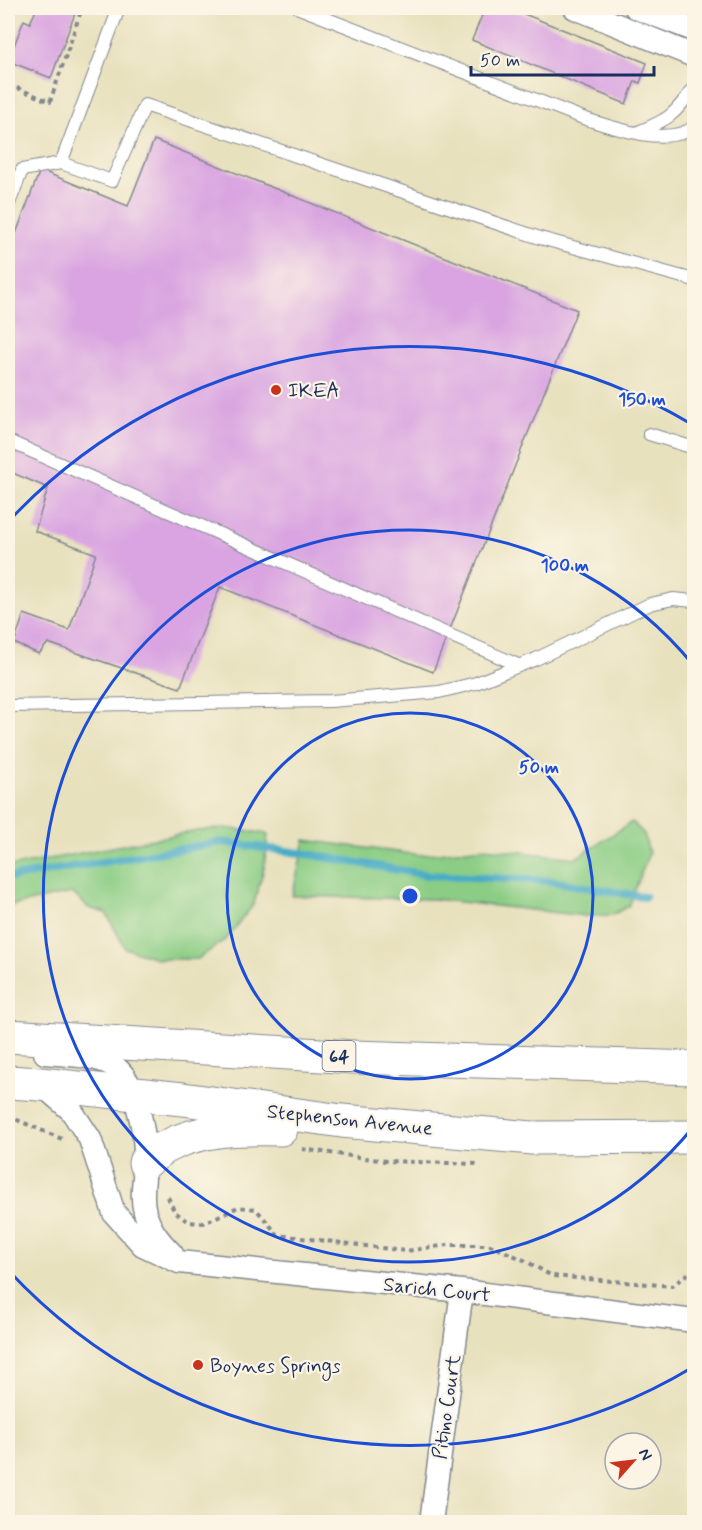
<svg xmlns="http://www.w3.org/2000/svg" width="702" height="1530" viewBox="0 0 702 1530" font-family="Mynerve,sans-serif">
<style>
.green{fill:#8bcd84;stroke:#537e71;stroke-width:1.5}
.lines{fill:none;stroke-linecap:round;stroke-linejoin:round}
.stream{stroke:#46acc6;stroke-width:8}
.building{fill:#d9a4e1}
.service-casing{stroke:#82888e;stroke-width:14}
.minor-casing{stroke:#82888e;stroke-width:25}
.primary-casing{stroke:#82888e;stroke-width:35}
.path{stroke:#82888e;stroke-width:4;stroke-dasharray:4.5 4.5;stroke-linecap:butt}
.service{stroke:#fff;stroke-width:12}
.minor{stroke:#fff;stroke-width:22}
.primary{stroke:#fff;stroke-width:33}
.ring{fill:none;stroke:#1d4ed8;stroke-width:3}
.poi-dot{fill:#c8321e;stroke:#fcf5e5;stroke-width:2}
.labels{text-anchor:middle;stroke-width:4.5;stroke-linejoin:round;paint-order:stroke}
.shield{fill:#fcf5e5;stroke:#5e6a86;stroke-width:1.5}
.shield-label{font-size:18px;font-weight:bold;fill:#1b2f5e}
.poi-label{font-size:20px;fill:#1b2f5e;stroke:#fcf5e5;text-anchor:start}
.street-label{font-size:20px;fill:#1b2f5e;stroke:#fcf5e5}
.centre{fill:#1d4ed8;stroke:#fcf5e5;stroke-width:3}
.ring-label{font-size:18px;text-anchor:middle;font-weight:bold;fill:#1d4ed8;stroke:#fcf5e5;stroke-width:4.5;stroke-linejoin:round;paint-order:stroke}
</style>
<rect width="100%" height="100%" fill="#fcf5e5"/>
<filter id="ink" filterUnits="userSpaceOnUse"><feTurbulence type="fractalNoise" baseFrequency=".0167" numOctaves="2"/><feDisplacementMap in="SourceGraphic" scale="12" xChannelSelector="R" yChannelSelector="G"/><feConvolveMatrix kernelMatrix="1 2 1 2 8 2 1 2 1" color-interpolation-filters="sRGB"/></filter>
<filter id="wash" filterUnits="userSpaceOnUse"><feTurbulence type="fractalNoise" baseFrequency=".008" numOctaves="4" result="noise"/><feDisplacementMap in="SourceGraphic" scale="24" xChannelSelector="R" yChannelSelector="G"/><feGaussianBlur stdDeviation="1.35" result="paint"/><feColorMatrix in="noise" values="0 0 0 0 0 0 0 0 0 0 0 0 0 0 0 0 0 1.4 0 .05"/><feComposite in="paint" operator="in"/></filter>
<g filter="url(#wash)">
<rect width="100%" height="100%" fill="#e8e1be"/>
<path class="green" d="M632,822L644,834L649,853L629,906L612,915L586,916L433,899L292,896L305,840L420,855L484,848L576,858Z
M225,828L268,834L264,868L254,904L226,939L198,959H159L125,948L106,913L89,908L72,893L8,906V867L190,832Z"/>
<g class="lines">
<path class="stream" d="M8,878L222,842L307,854L427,875L551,881L645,897"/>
</g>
<g id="blocks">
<path class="building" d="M37,8H77L51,78L8,61L24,20L30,23Z
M485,8H509L647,63L640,83L635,81L626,104L472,40Z
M154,140L577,310L433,672L220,587L180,688L48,643L39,654L14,643L24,614L69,630L96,554L35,531L48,488L8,471V255L40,170L128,206Z"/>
</g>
</g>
<g filter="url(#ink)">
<use href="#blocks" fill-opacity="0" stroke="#82888e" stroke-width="1.5"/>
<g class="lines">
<defs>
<path id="service" d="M119,8L61,163L112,181L145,105L540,238L694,280
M299,8L583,118C613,128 668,147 694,127
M638,132C669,119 675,115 694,87
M8,206L22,170L61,163
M649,434L694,448
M8,441L518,665
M8,706L331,701L439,692L476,683L536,659L650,604L673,599L694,601"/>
<path id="minor" d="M575,8L694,56
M636,8L694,30
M45,1053C64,1055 96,1055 112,1065C137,1079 146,1136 145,1162C145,1179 140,1195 145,1212C150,1230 159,1241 172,1254
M41,1084L71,1110L90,1139L114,1213L143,1245L179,1262L462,1291L694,1321
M431,1522L462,1291"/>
<path id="primary" d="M8,1036L354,1057L694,1068
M8,1082L40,1084L183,1099L342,1121L532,1138L694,1137
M145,1163C151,1158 158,1152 164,1148C200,1128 241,1128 281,1129"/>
</defs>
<use href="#service" class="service-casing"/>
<use href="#minor" class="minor-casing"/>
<use href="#primary" class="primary-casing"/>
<path class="path" d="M8,88L15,87L50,102L82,8
M8,1116L62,1139
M302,1149L386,1161L479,1164
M168,1197L174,1211L188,1222L204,1223L238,1207L256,1209L278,1235L406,1251L448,1245H490L524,1260L552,1276L672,1286L694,1269"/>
<use href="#service" class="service"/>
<use href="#minor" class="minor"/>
<use href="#primary" class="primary"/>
</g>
</g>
<g class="ring">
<circle cx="410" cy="896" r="183"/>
<path d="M694 1126A366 366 0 1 1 694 666"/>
<path d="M693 1367A549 549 0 0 1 8 1270M8 522A549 549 0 0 1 693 425"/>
</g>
<g class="poi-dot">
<circle cx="276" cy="390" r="6"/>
<circle cx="198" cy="1365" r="6"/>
</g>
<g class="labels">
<rect class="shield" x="322.5" y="1041" width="33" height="30" rx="4.5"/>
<g class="shield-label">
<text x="339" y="1062">64</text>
</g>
<g class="poi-label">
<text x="288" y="397">IKEA</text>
<text x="210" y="1372">Boynes Springs</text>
</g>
<g class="street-label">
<text transform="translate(350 1119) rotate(6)" y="7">Stephenson Avenue</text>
<text transform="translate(437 1289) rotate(6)" y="7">Sarich Court</text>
<text transform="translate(446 1407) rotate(-82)" y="7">Pitino Court</text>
</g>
</g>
<circle cx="410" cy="896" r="9" class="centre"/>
<g class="ring-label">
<text x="642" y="405">150 m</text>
<text x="565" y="571">100 m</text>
<text x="539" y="773">50 m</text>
</g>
<rect width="702" height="1530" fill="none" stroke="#fcf5e5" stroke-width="30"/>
<g transform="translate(633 1461) rotate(62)"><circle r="28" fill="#fcf5e5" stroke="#a2a6af" stroke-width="1.5"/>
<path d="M0-4.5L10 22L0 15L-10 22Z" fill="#c8321e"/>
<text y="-9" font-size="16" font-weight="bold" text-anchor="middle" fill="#1b2f5e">N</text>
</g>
<path d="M471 66v9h183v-9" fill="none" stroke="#1b2f5e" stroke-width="3"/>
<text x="480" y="66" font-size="18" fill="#1b2f5e" stroke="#fcf5e5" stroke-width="4.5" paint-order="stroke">50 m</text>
</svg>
